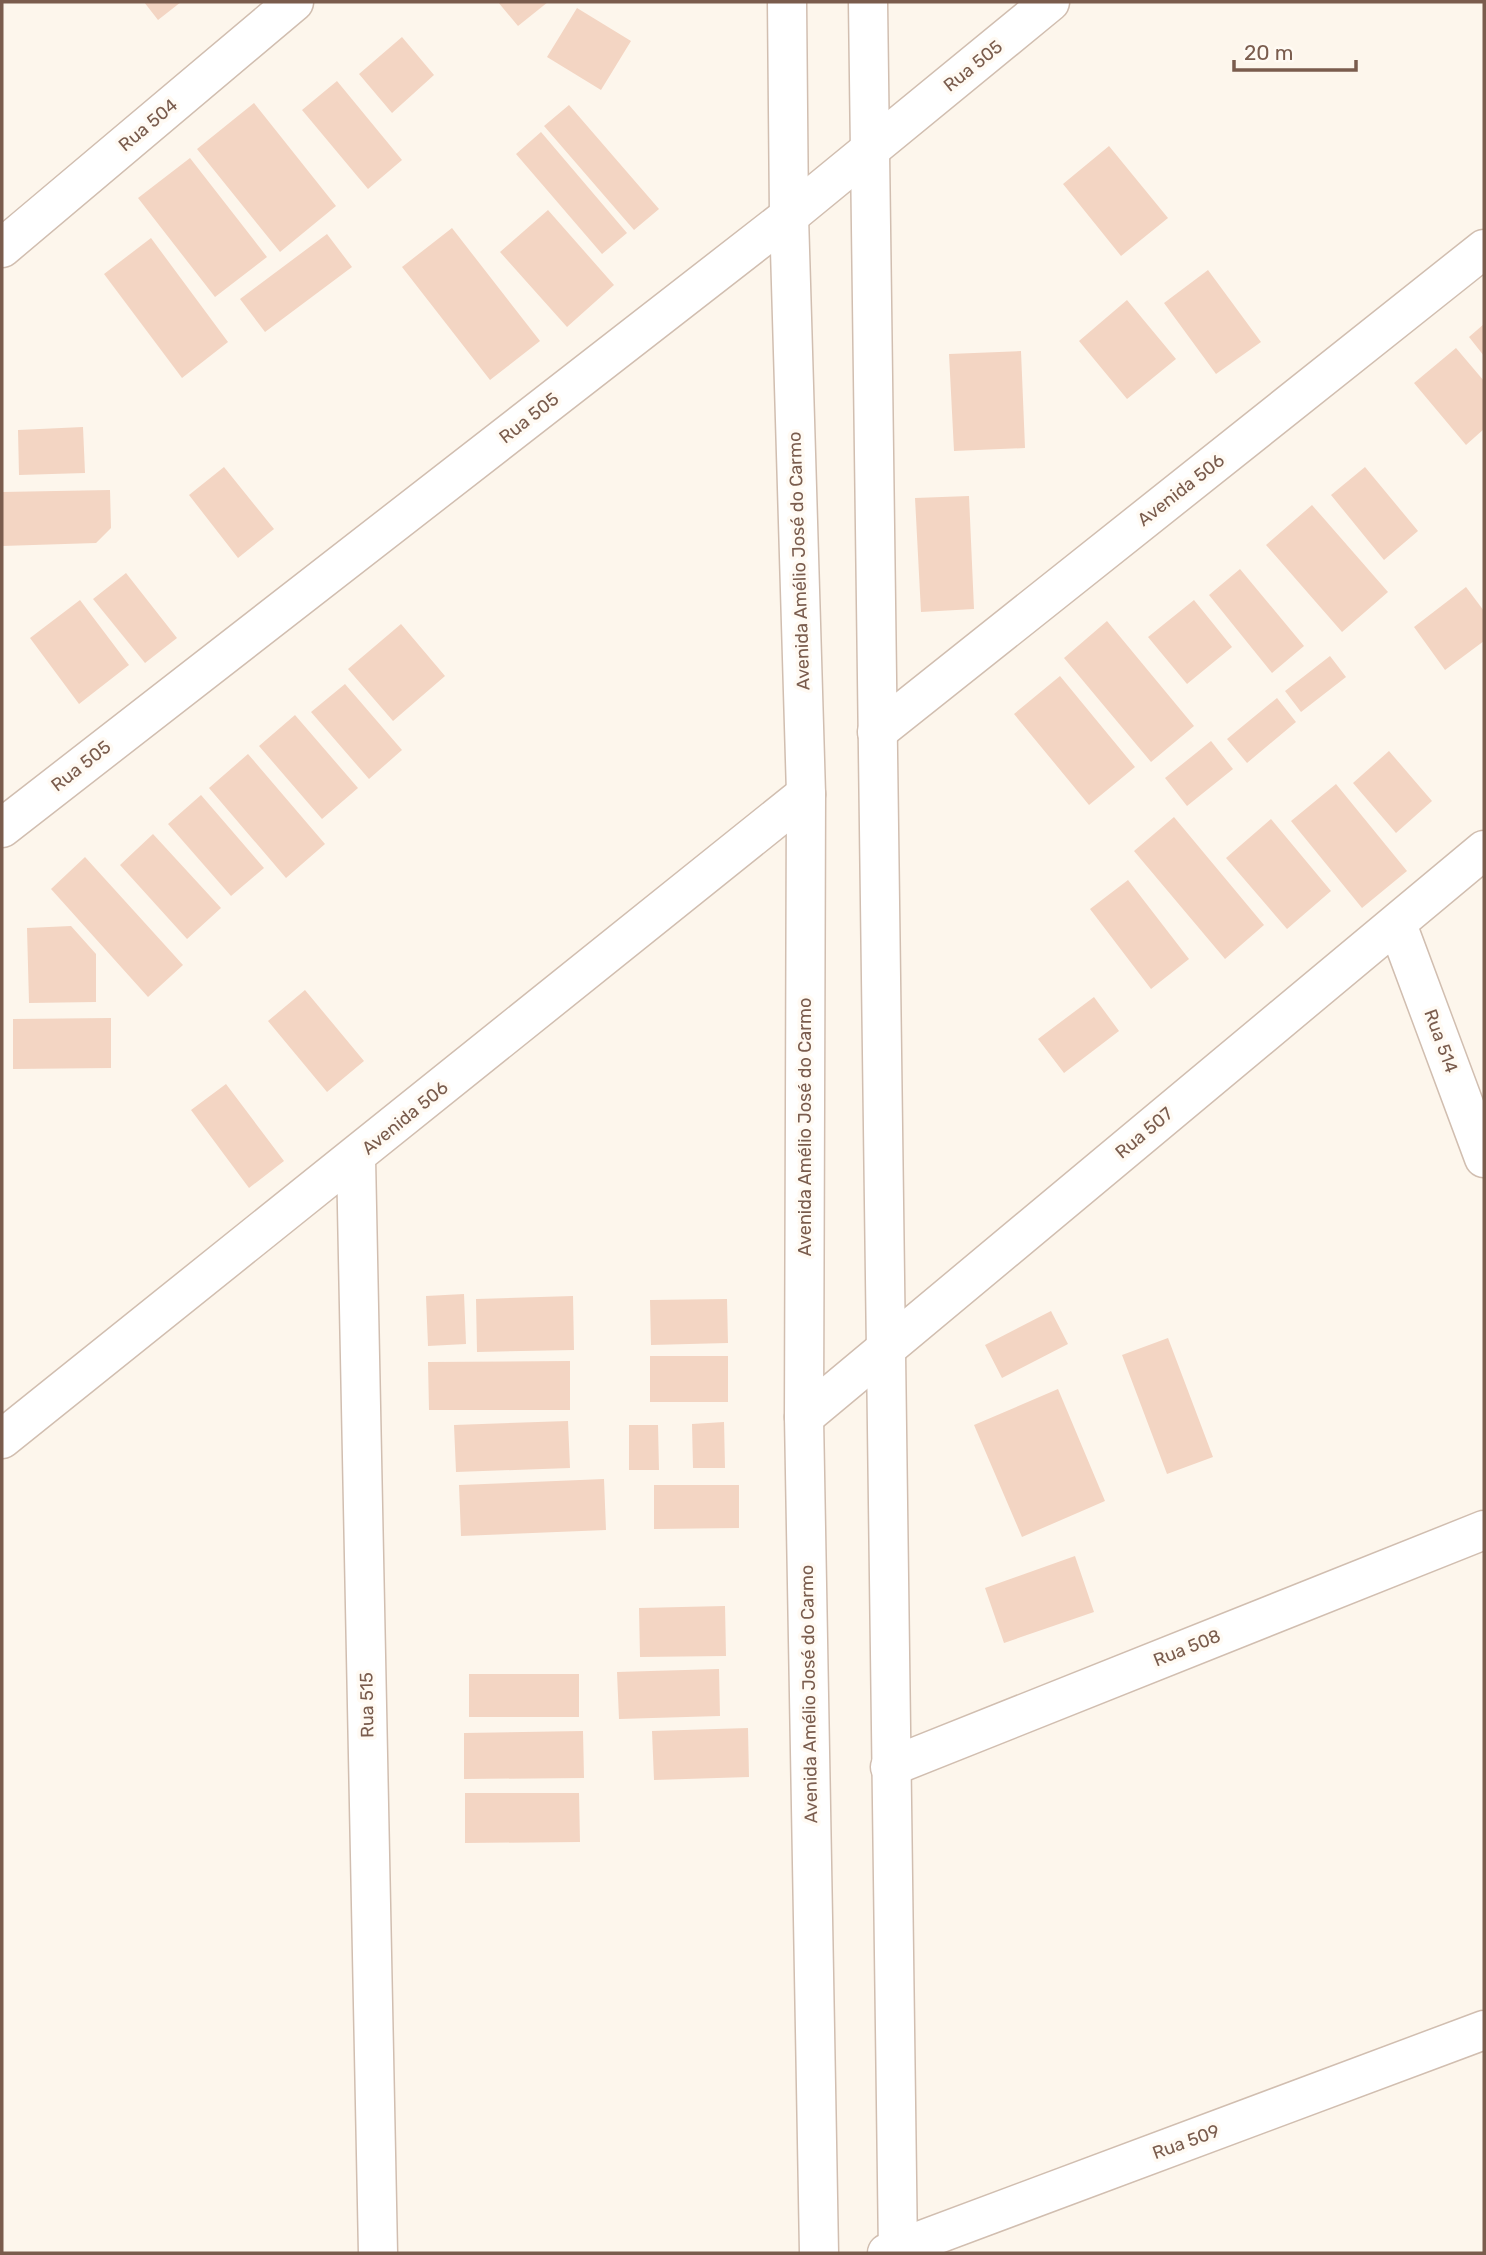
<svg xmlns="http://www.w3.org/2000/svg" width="1486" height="2255" viewBox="0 0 1486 2255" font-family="Rubik,sans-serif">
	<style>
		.building { fill: #f3d5c3 }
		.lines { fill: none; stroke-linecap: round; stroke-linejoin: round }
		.minor-casing { stroke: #d1beb0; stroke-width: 41 }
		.tertiary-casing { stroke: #d1beb0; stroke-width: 41 }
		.minor { stroke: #fff; stroke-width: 38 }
		.tertiary { stroke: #fff; stroke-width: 38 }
		.labels { text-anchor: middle; stroke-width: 7; stroke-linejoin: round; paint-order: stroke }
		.street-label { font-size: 18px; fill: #7a5c4d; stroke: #fffaf3 }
	</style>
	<rect width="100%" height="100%" fill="#fdf6ec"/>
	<path class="building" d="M144 2H181L158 20Z
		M498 2H548L518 26Z
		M577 8 631 41 601 90 547 57Z
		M402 37 434 75 392 113 359 74Z
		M337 81 402 160 368 189 302 110Z
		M254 103 336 206 280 252 197 149Z
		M569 105 659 209 634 230 544 126Z
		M541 132 627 233 602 254 516 154Z
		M1109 146 1168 218 1121 256 1063 184Z
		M190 158 267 257 215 297 138 198Z
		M548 210 614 285 567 327 500 252Z
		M452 228 540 341 490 380 402 267Z
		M327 234 352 267 265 332 240 299Z
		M151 238 228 342 182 378 104 274Z
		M1208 270 1261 342 1216 374 1164 303Z
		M1127 300 1176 359 1127 399 1079 341Z
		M1484 324V356L1469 337Z
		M1456 348 1484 381V429L1466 445 1414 383Z
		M1021 351 1025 448 954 451 949 354Z
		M83 427 85 473 19 475 18 430Z
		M224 467 274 529 238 558 189 495Z
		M1365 467 1418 531 1384 560 1331 495Z
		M110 490 111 528 96 543 2 546V492Z
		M969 496 974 609 921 612 915 498Z
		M1312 505 1388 592 1342 632 1266 545Z
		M1240 569 1304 646 1272 673 1209 595Z
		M126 573 177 638 145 663 93 599Z
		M1466 587 1484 611V641L1445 670 1414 627Z
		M80 600 129 665 79 704 30 638Z
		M1194 600 1232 647 1187 684 1148 637Z
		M1107 621 1194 726 1151 762 1064 658Z
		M401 624 445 676 393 721 348 669Z
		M1330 656 1346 677 1301 712 1285 691Z
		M1060 676 1135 767 1089 805 1014 714Z
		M345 684 402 750 369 779 311 712Z
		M1277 698 1296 722 1247 763 1227 739Z
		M295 715 358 788 322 819 259 746Z
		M1211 741 1233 769 1187 806 1165 778Z
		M1389 751 1432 801 1396 833 1353 783Z
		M248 754 325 844 286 878 209 788Z
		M1336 784 1407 871 1362 908 1291 821Z
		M201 795 264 868 231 896 168 824Z
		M1174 817 1264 925 1225 959 1134 851Z
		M1271 819 1331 891 1287 929 1226 858Z
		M153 834 221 908 187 939 120 865Z
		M85 857 183 965 148 997 51 889Z
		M1128 880 1189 959 1151 989 1090 909Z
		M71 926 96 954V1002L29 1003 27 928Z
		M305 990 364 1061 327 1092 268 1021Z
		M1094 997 1119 1031 1064 1073 1038 1039Z
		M111 1018V1068L13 1069V1019Z
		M226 1084 284 1161 249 1188 191 1110Z
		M464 1294 466 1344 428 1346 426 1296Z
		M573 1296 574 1350 477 1352 476 1299Z
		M727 1299 728 1343 651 1345 650 1300Z
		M1051 1311 1068 1344 1002 1378 985 1345Z
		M1168 1338 1213 1457 1167 1474 1122 1355Z
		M650 1356H728V1402H650Z
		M570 1361V1410H429L428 1362Z
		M1058 1389 1105 1501 1022 1537 974 1425Z
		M568 1421 570 1468 456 1472 454 1425Z
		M724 1422 725 1468H693L692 1424Z
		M629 1425H658L659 1470H629Z
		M604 1479 606 1530 461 1536 459 1485Z
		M654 1485H739V1528L654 1529Z
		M1075 1556 1094 1612 1004 1643 985 1588Z
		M725 1606 726 1656 640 1657 639 1608Z
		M719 1669 720 1716 619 1719 617 1672Z
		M469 1674H579V1717H469Z
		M748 1728 749 1777 654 1780 652 1731Z
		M583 1731 584 1778 464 1779V1733Z
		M465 1793H579L580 1842 465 1843Z"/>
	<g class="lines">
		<defs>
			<path id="minor" d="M2 248 294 2
				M877 732 1484 249
				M2 828 789 216 1050 2
				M1397 924 1484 1158
				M356 1158 378 2253
				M804 1417 1484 850
				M2 1439 806 794
				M890 1767 1484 1530
				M887 2253 1484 2030"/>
			<path id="tertiary" d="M787 2 789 216 806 794 804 1417 819 2253
				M868 2 898 2253"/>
		</defs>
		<use href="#minor" class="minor-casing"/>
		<use href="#tertiary" class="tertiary-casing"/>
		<use href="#minor" class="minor"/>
		<use href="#tertiary" class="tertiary"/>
	</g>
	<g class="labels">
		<g class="street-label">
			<text transform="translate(973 66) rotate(-39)" y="6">Rua 505</text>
			<text transform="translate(148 125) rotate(-40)" y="6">Rua 504</text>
			<text transform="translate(529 418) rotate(-38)" y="6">Rua 505</text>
			<text transform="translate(1181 490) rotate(-38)" y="6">Avenida 506</text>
			<text transform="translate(799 561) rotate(-92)" y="6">Avenida Amélio José do Carmo</text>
			<text transform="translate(81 766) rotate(-38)" y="6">Rua 505</text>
			<text transform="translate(1441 1041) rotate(70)" y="6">Rua 514</text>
			<text transform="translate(405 1118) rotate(-39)" y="6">Avenida 506</text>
			<text transform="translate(805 1127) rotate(-90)" y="6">Avenida Amélio José do Carmo</text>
			<text transform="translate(1144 1133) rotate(-40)" y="6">Rua 507</text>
			<text transform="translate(1187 1648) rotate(-22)" y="6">Rua 508</text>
			<text transform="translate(809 1694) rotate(-91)" y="6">Avenida Amélio José do Carmo</text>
			<text transform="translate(367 1705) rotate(-91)" y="6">Rua 515</text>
			<text transform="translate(1186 2142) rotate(-20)" y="6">Rua 509</text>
		</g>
	</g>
	<rect width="1486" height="2255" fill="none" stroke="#7a5c4d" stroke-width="7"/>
	<path d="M1234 60v10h122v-10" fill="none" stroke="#7a5c4d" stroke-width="3.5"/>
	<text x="1244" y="60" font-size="21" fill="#7a5c4d" stroke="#fffaf3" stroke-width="5" paint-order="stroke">20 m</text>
</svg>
